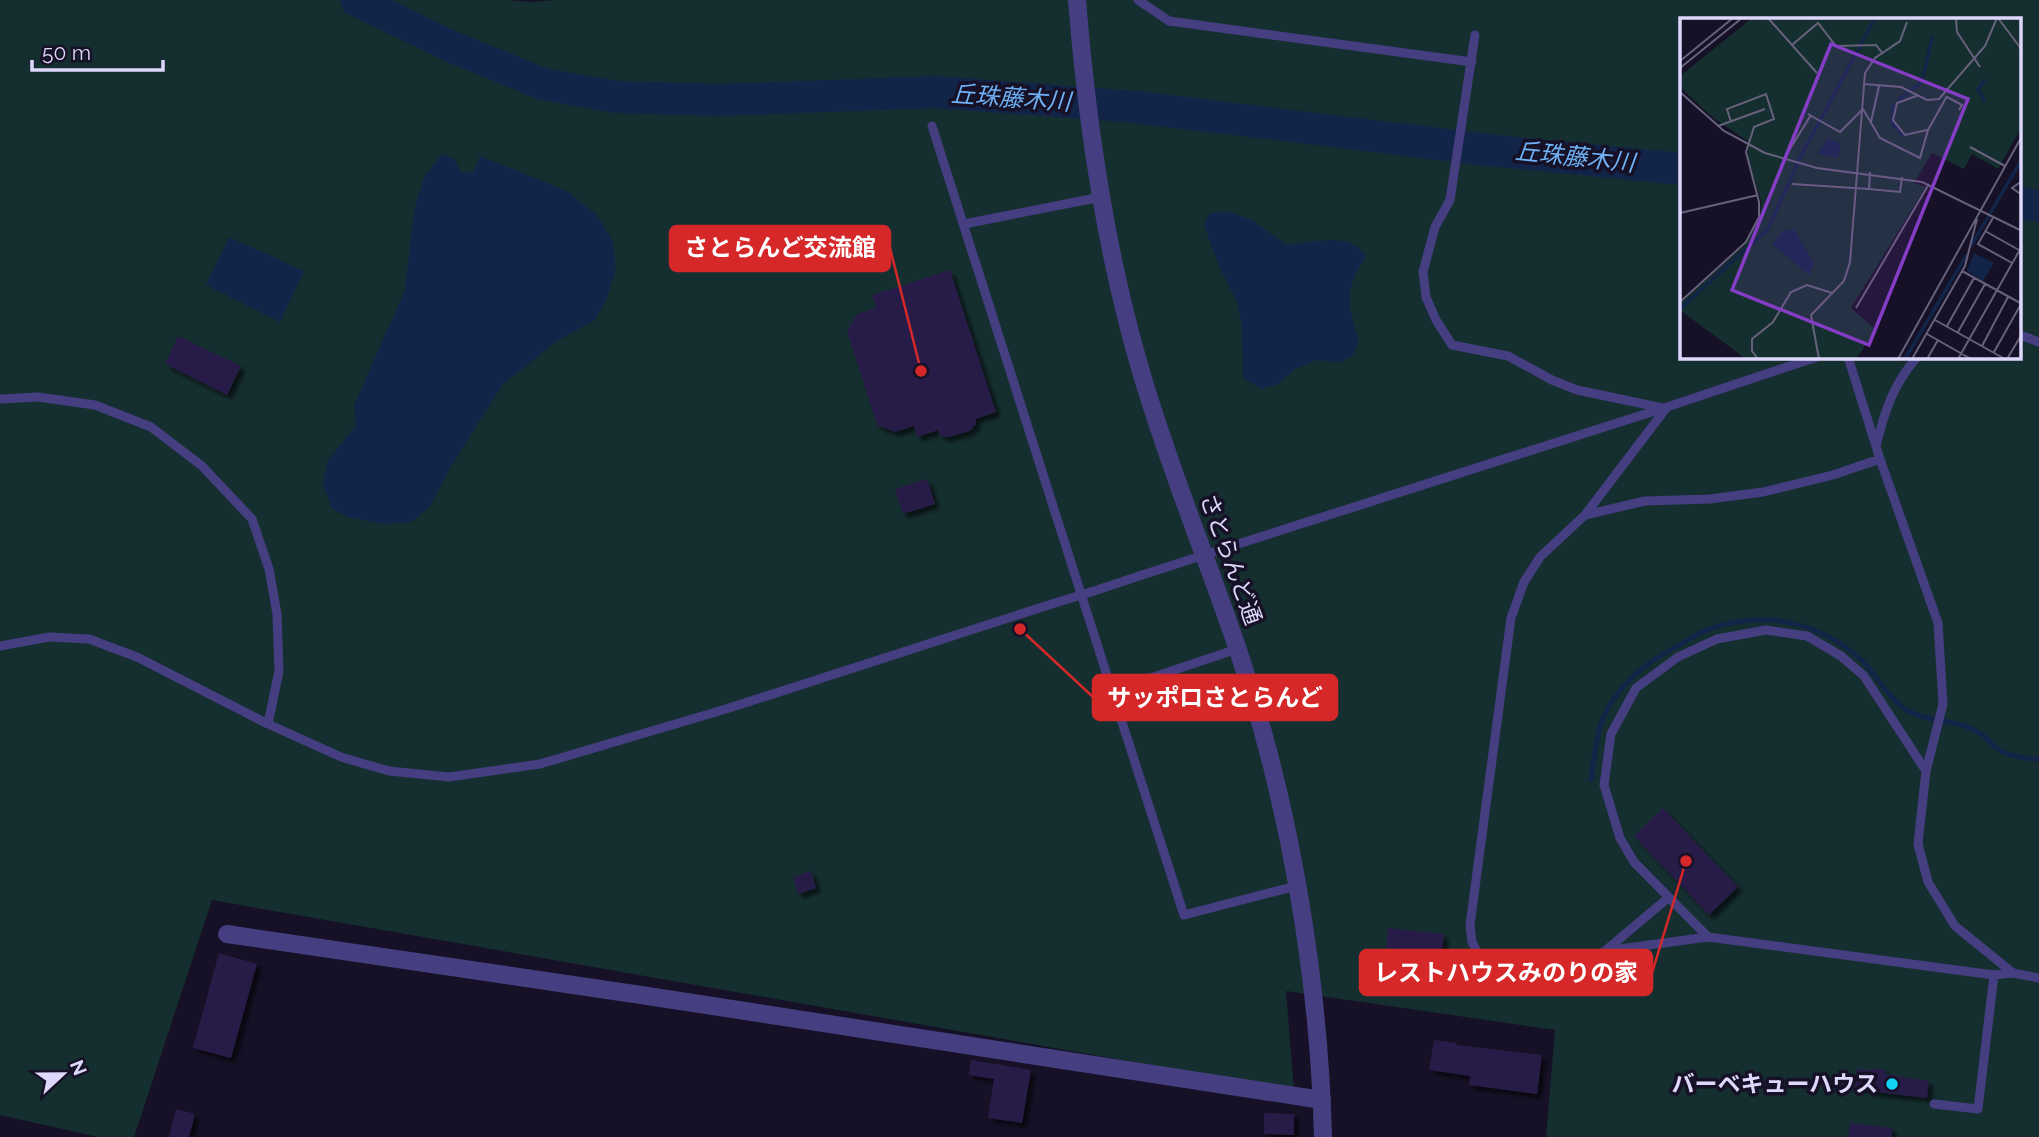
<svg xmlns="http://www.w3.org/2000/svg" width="2039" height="1137" viewBox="0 0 2039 1137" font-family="Raleway,'Noto Sans JP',sans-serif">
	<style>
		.green { fill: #152f30; fill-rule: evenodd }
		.water { fill: #122549 }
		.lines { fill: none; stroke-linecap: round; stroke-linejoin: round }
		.stream { stroke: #122549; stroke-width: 5 }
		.river { stroke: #122549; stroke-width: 32 }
		.building { fill: #281e46; filter: url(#shadow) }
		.service { stroke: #453f82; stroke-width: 9 }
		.minor { stroke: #453f82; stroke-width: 18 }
		.tertiary { stroke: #453f82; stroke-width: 18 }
		.service-bridge { stroke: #453f82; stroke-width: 9 }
		.poi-dot { fill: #12d0ef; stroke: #161126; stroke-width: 2.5 }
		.labels { text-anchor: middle; stroke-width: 7; stroke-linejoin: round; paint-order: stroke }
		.street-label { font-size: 23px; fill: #ded9fc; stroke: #161126 }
		.poi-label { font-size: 23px; font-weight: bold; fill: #ded9fc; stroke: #161126; text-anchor: end }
		.water-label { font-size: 24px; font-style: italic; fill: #6eb1f5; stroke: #161126 }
		.inset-river { fill: none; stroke: #122549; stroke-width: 3.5 }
		.inset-road { fill: none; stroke: #66617c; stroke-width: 2 }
		.view { fill: #853dc5; fill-opacity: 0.15; stroke: #853dc5; stroke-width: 3.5 }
		.inset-edge { fill: none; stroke: #ded9fc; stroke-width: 3.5 }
		.leader { fill: none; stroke: #d62828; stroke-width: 2.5 }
		.callout-dot { fill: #d62828; stroke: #161126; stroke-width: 2.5 }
		.callout { fill: #d62828; stroke: #d62828; stroke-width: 2.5 }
		.callout-label { font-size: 24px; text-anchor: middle; font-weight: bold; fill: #fff }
	</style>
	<defs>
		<filter id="shadow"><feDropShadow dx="4.5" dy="4.5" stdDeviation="2" flood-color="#0009"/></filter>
	</defs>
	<rect width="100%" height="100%" fill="#161126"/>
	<path class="green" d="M0 0H505L532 2 554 0H2039V1137H1546L1555 1030 1286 991 1294 1090 212 900 134 1137H98L0 1115ZM1682 19H2020V357H1682Z"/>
	<path class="water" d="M442 154 455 160 461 172 473 173 480 156 567 191 596 214 612 240 616 268 607 298 595 320 557 341 503 384 450 468 429 508 411 522 383 524 348 517 332 509 323 485 327 462 356 425 354 405 405 290 414 211 424 177Z
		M1228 212 1252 220 1287 245C1315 243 1348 230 1366 256 1343 291 1348 304 1359 342L1353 355 1341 362 1316 360 1295 369 1278 384 1262 389 1243 378 1242 327 1237 302 1218 264 1204 225 1210 213Z
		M229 237 304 271 280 322 206 285Z"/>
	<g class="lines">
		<path class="stream" d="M1591 780C1594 760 1596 737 1603 718 1616 687 1645 663 1674 648 1685 642 1695 635 1707 630 1760 609 1818 621 1860 659 1875 672 1887 696 1902 707 1924 723 1955 718 1978 732 1985 736 1991 744 1998 749 2007 756 2028 759 2039 759"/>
		<path class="river" d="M356 0 450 46 543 84 616 97 719 100 935 92 1135 107 1488 150 1682 169
			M2020 203 2039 206"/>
	</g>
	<path class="building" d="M950 270 996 412 975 419 976 424 970 431 948 437 940 436 938 430 917 437 914 426 895 432 877 425 847 331 857 314 876 308 872 295Z
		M178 336 241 366 227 395 165 364Z
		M927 479 935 504 903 514 895 489Z
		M1663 808 1738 887 1709 915 1634 836Z
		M811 871 816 888 798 894 793 877Z
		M1388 928 1444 934 1442 954 1386 948Z
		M219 953 257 964 231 1058 193 1048Z
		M1434 1040 1457 1043 1456 1045 1542 1055 1537 1094 1469 1085 1470 1076 1429 1070Z
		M971 1060 1031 1070 1022 1123 988 1118 994 1079 969 1075Z
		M1857 1068 1870 1071 1871 1068 1886 1070 1885 1074 1929 1081 1927 1098 1866 1091 1867 1088 1855 1087Z
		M176 1109 195 1114 189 1137H169Z
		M1264 1113 1294 1114V1135L1264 1134Z
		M1850 1123 1892 1128V1137H1848Z"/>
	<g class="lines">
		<path class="service" d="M1138 0 1169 21 1472 62
			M1475 35 1450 200 1435 227 1423 272 1426 297 1436 320 1452 345 1508 356 1552 380 1577 390 1663 408
			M932 126 1112 691 1237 649
			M964 224 1101 197
			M2020 335 2039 342
			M1848 357 1880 459 1938 623 1943 704 1926 771 1918 844 1928 882 1955 926 2013 973 2039 978
			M0 399 38 397 95 405 151 427 202 466 252 519 269 569 277 614 279 671 268 724
			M1667 407 1585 515 1540 557 1524 582 1511 618 1470 925 1472 942 1482 961 1497 976 1533 981 1581 964 1605 951 1708 937 1994 975 2013 973
			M1876 446C1885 410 1893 385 1917 357
			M1585 515 1645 501 1710 499 1763 492 1833 475 1880 459
			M1257 538 1664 408 1817 357
			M1091 592 1142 575
			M0 646 49 637 89 639 137 657 268 724 341 757 389 771 449 777 540 764 726 709 1058 602
			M1112 691 1184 915 1296 886
			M1708 937 1634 862 1620 838 1604 785 1611 734 1636 688 1678 657 1717 639 1766 630 1807 636 1841 656 1864 676 1926 771
			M1605 951 1668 898
			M1934 1104 1978 1109 1994 975"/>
		<path class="minor" d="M227 934 641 995 1322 1100"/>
		<path class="tertiary" d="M1077 0C1087 126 1106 254 1142 375 1169 467 1206 556 1237 647 1289 801 1319 975 1323 1137"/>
		<path class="service-bridge" d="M1142 575 1257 538
			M1058 602 1091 592"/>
	</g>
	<circle class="poi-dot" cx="1892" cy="1084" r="7"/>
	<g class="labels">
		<g class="street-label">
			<text transform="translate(1231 559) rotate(70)" y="8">さとらんど通</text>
		</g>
		<g class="poi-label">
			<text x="1878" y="1092">バーベキューハウス</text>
		</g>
		<g class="water-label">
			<text transform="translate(1011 98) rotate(4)" y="8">丘珠藤木川</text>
			<text transform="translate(1575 157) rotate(6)" y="8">丘珠藤木川</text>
		</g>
	</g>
	<g transform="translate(1680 18)">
		<rect width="341" height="341" fill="#161126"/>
		<path d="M72 0H341V110L318 151 292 136 284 151 252 135 234 165 246 169 171 290 196 312 176 341H66L0 292V286L65 227 80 200 81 183 68 139 69 124 32 99 0 69V58Z" fill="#152f30"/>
		<path d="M148 120 161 126 158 140 137 136ZM114 211 134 245 129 257 92 226 103 213ZM294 235 314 245 303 263 287 253Z" fill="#122549"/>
		<path class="inset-river" d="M218 82 242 64 252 19M305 83 298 72 305 61M214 86 212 105 223 118M291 228 342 141M0 291 88 211 120 140 195 0M225 341 287 236"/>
		<path class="inset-road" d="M88 0 137 55M276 0 277 14 300 49M318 0 342 32M112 27 138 5 156 28 196 27 203 36M0 43 53 0M0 50 62 0M184 66 221 69 247 82 259 81 305 28 317 0M0 74 44 113 85 135 137 150 242 164 342 213M239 77 217 85 213 102 225 117 247 112M267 79 282 87 279 92M183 91 200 120 240 140 248 112 267 78M128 96 160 114 182 92M191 104 199 68M38 108 85 91M290 129 325 148M103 142 131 97M342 163 332 170 342 177M112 166 189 171 190 154M189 171 220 174 222 159M0 195 78 177M314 198 298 226 332 245M305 213 339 232M282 253 342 286M0 284 66 224 79 199V184L66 134 74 109 94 101 86 76 47 91 51 104M176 290 249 166M255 302 325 341M267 308 294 260M278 314 305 266M247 316 291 341M302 328 328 279M314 334 341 286M78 341 72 333V321L93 304 111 274 127 267 152 275M139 341 131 297 164 263 170 244 185 55 195 40 220 23 227 4M218 341 342 118M232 341 285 248 297 201M247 341 258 322M278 341 342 228M327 341 342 316"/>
		<path class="view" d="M151 26 288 81 189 327 52 272Z"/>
		<rect width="341" height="341" class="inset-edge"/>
	</g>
	<path class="leader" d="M921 371L890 248M1020 629L1093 697M1686 861L1652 973"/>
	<g class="callout-dot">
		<circle cx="921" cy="371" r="7"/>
		<circle cx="1020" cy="629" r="7"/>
		<circle cx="1686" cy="861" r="7"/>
	</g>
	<g class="callout">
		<rect x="670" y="226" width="220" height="45" rx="7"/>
		<rect x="1093" y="675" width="244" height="45" rx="7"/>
		<rect x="1360" y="950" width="292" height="45" rx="7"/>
	</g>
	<g class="callout-label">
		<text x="780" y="256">さとらんど交流館</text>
		<text x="1215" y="706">サッポロさとらんど</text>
		<text x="1506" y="981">レストハウスみのりの家</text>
	</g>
	<g transform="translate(63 1074) rotate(68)" stroke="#161126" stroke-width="5" paint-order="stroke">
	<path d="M0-5L12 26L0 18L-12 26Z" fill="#ded9fc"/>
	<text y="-10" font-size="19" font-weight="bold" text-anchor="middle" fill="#ded9fc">N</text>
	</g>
	<path d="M32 60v10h131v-10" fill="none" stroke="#ded9fc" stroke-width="3.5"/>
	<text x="42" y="60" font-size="21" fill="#ded9fc" stroke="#161126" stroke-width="5" paint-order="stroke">50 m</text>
</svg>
